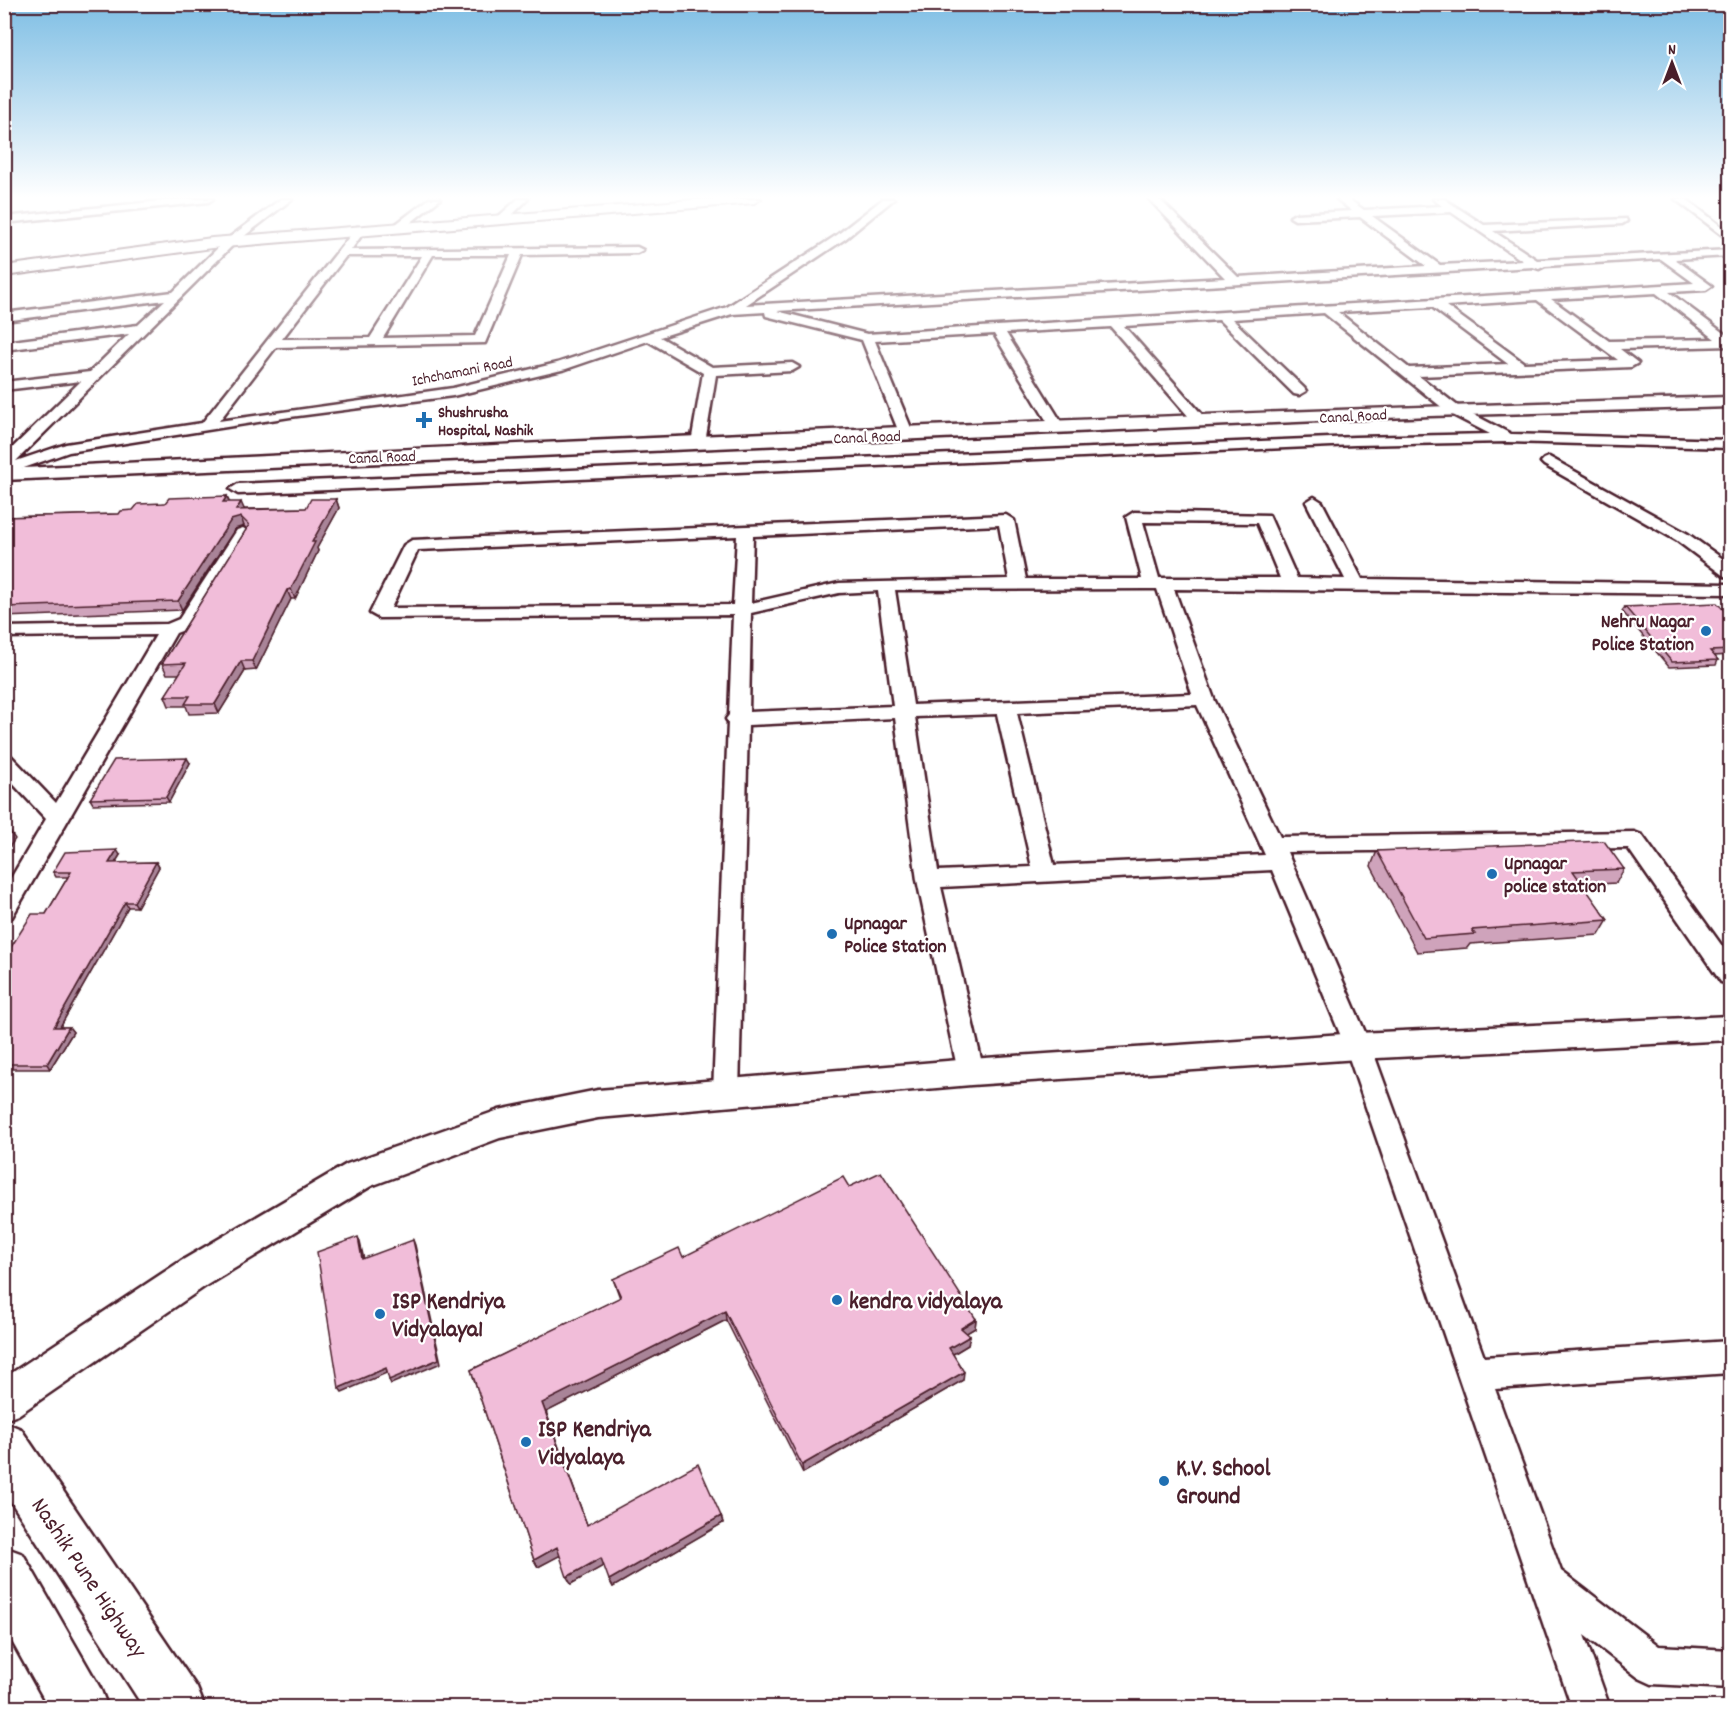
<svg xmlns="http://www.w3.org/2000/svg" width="1735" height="1712" viewBox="0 0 1735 1712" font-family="Dekko,sans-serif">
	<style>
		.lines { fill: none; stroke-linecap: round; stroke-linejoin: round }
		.minor-casing { stroke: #4a1f2b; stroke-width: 5 }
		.tertiary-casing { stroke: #4a1f2b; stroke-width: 5 }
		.secondary-casing { stroke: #4a1f2b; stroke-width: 4 }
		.trunk-casing { stroke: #4a1f2b; stroke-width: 5 }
		.minor { fill: #fff; fill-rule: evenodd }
		.tertiary { fill: #fff; fill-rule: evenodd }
		.secondary { fill: #fff; fill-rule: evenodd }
		.trunk { fill: #fff; fill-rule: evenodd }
		.wall { fill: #cfa3bb; stroke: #4a1f2b; stroke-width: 1.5 }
		.shaded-wall { fill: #a98498; stroke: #4a1f2b; stroke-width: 1.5 }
		.building { fill: #f1bdd9; stroke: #4a1f2b; stroke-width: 1.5 }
		.poi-dot { fill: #1f6fb2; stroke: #fff; stroke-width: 2 }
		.labels { text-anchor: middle; stroke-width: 4.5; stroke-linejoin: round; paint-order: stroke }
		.far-street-label { font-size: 16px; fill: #4a1f2b; stroke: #fff }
		.far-poi-label { font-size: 16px; font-weight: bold; fill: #4a1f2b; stroke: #fff; text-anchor: start }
		.poi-label { font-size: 20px; font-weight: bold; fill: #4a1f2b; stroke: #fff; text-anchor: start }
		.near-poi-label { font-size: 24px; font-weight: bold; fill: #4a1f2b; stroke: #fff; text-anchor: start }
		.near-street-label { font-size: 24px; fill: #4a1f2b; stroke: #fff }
	</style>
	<rect width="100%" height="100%" fill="#fff"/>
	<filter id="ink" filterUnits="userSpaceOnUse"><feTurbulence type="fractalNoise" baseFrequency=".0167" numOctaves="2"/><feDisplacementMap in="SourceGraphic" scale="12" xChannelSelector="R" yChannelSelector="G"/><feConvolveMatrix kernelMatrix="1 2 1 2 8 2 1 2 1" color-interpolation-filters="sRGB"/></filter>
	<g filter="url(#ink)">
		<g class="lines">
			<defs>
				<path id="minor" d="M182 199H213L208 202 4 223V217Z
					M281 199H292L234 244 16 461 66 444 202 423 357 227 366 229 351 250 637 247 643 250 637 253 522 255 485 343 276 347 219 421 453 388 557 363 727 307 837 235 883 199H894L845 239 746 305 1225 278 1149 199H1159L1238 277 1426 266 1360 217 1295 220 1290 217 1295 214 1352 211 1337 199H1348L1364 210 1442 206 1433 199H1444L1484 225 1626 219 1627 221 1622 224 1493 231 1537 260 1730 250V256L1675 259 1712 286 1706 290 1669 292 1730 338V346L1620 349 1638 363 1631 367 1419 376 1459 407 1511 434 1730 440V448L1508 442 1355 445 238 494 230 489 238 484 1355 437 1490 434 1449 413 1324 313 1232 319 1304 388 1306 391 1299 395 1294 394 1219 320 1124 326 1206 419V425H1196L1111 327 1006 333 1065 428 1058 432 1051 428 994 334 875 341 914 435 907 439 900 435 862 340 766 316 765 312 732 314 660 337 712 367 792 363 799 367 792 371 716 375 705 443 698 447 691 443 703 373 648 341 566 369 453 396 290 417 69 452 4 475V456L81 381 4 390V382L90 372 129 334 4 350V342L138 325 165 300 4 321V313L173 292 226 240ZM1451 212 1523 261 1440 265 1372 216ZM433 255H511L475 336 383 338ZM346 256H422L370 338 282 339ZM1661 259 1694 283 867 334 777 311 1533 267 1539 269 1545 266ZM1656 293 1715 339 1609 341 1551 299ZM1537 300 1618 360 1524 363 1446 306ZM1432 307 1508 364 1409 368 1338 312Z
					M429 199H440L404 228H396V224Z
					M518 199H528L507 220H499V216Z
					M1675 199H1686L1730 233V241Z
					M1549 457 1688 534 1730 564V577L1724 576 1676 540 1544 465 1541 462 1544 459Z
					M1314 497 1322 502 1362 579 1730 584V594L1174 589 1214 699 1280 837 1634 832 1642 835 1730 957V984L1721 982 1628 848 1287 852 1371 1046 1484 1357 1730 1341V1373L1495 1389 1561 1571 1659 1646 1730 1650V1688L1652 1684 1639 1678 1584 1635 1610 1708H1572L1345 1046 1272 870 941 887 984 1072 980 1080 971 1083 962 1080 958 1072 917 880 895 718 748 725 739 1093 736 1101 726 1104 716 1101 713 1093 728 722 726 719 729 715 733 615 379 618 370 613 404 545 412 540 1006 515 1014 520 1026 579H1142L1126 517 1134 512 1269 515 1297 578 1345 579 1306 502ZM1143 522 1257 523 1280 578H1159ZM999 525 1009 579 839 583 751 603 753 536ZM737 536 733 605 391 608 418 550ZM1147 589H1157L1192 694 913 705 895 590ZM878 591 893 706 749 712 751 613 839 593ZM1197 705 1265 855 1054 865 1017 713ZM997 714 1032 867 938 871 915 717Z
					M243 528 251 533 192 627 176 633 12 917 4 919V890L46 819 4 774V755L11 756 56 803 156 635 4 637V627L167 624 179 619 237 530Z"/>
				<path id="tertiary" d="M1730 397V407L1430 416 4 480V469C579 440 1155 414 1730 397Z
					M1730 1016V1040L1358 1059 971 1085 598 1118 500 1138 371 1186 207 1285 18 1415 4 1420V1378L181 1261 347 1164 499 1110 598 1090 971 1059 1358 1033Z"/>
				<path id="secondary" d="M706 199H761L754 203 212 248 4 276V266L212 238Z"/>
				<path id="trunk" d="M4 1422 21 1429 197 1688 205 1708H144L4 1491Z
					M4 1547 23 1554 100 1688 108 1708H49L4 1627Z"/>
			</defs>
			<use href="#minor" class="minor-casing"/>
			<use href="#tertiary" class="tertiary-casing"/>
			<use href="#secondary" class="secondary-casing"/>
			<use href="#trunk" class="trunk-casing"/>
			<use href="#minor" class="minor"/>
			<use href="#tertiary" class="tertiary"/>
			<use href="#secondary" class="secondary"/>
			<use href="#trunk" class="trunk"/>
		</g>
		<path class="wall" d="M227 496 229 502 244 509 306 508 336 499 339 508 317 548 318 551 295 599H291L256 670 245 671 219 713 189 714 186 706H169L165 696 180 674H167L162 664 247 529 244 526 235 529 182 610 4 617V517L119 514 165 503Z
			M1625 607 1731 617V655L1714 656 1718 660 1716 665 1669 667 1622 611Z
			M190 763 169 802 93 804 90 799Z
			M1377 851 1624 869 1616 883 1582 885 1608 920 1599 935 1470 944 1467 948 1417 952 1371 866Z
			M120 855 115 863 156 862 159 867 137 907H128L60 1027H69L73 1032 50 1069H6L4 1072V958L46 914 68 877H56L53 872Z
			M849 1187 976 1319 975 1328 966 1333 968 1345 953 1354 963 1380 803 1473 726 1320 546 1412 587 1525 721 1516 723 1523 613 1587 604 1565 571 1584 560 1555 538 1567 534 1560 471 1370 620 1298 613 1279 683 1257Z"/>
		<path class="shaded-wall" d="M227 496 230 505 223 502Z
			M336 499 339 508 317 548 318 551 295 599 291 589 312 542Z
			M241 502 245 511 241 517 244 526 235 529 182 610 178 601Z
			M287 590 291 599 256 670 252 661Z
			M241 661 245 671 219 713 215 704Z
			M187 758 190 763 169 802 166 797Z
			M7 827 15 839 4 855V831Z
			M117 850 120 855 112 868 109 863Z
			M156 862 159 867 137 907 134 902Z
			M125 902 128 907 57 1032 54 1027Z
			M69 1027 73 1032 50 1069 47 1064Z
			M358 1237 360 1242 365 1264 362 1259Z
			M413 1240 415 1245 441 1363 391 1384 389 1380Z
			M725 1311 726 1320 546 1412 590 1533 542 1403Z
			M976 1319 975 1328 960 1337 961 1328Z
			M970 1336 968 1345 948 1357 949 1348Z
			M386 1368 389 1372 342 1392 339 1388Z
			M964 1372 963 1380 803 1473 802 1465Z
			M721 1516 723 1523 613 1587 609 1580Z
			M557 1547 561 1555 538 1567 534 1560Z
			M601 1558 605 1565 571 1584 567 1577Z"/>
		<path class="building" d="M227 496 223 502H241L236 510 306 508 311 499H336L312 542H315L291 589 287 590 252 661H241L215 704H185L190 696H165L186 663 162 664 249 525 241 517 231 520 178 601 4 607V517L119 514 121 511 133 510 138 504 165 503 169 498Z
			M1717 603 1731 617V650L1710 651 1718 660 1672 662 1625 607Z
			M187 758 166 797 90 799 114 760Z
			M1604 841 1624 869 1573 871 1608 920 1472 930 1475 934 1424 938 1377 851Z
			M117 850 109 863 156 862 134 902H125L54 1027H69L47 1064H4V958L32 914H46L71 872H53L65 852Z
			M881 1172 976 1319 961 1328 970 1336 949 1348 964 1372 802 1465 725 1311 542 1403 587 1525 698 1464 721 1516 609 1580 601 1558 567 1577 557 1547 534 1560 471 1370 621 1297 613 1279 679 1248 683 1257 843 1177 849 1187Z
			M358 1237 362 1259 413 1240 439 1359 389 1380 386 1368 339 1388 317 1252Z"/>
	</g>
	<linearGradient id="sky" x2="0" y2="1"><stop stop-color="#7ebee4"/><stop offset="0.45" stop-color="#fff"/><stop offset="1" stop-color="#fff" stop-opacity="0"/></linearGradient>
	<rect width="1735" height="438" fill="url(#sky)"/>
	<g class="poi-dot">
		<path d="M421 411h6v6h6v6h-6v6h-6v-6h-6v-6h6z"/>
		<circle cx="1706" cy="631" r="6"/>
		<circle cx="1492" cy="874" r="6"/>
		<circle cx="832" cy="934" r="6"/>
		<circle cx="837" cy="1300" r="6"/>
		<circle cx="380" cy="1314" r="6"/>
		<circle cx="526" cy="1442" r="6"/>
		<circle cx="1164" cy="1481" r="6"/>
	</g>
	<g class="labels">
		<g class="far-street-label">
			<text transform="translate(462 370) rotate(-11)" y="6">Ichchamani Road</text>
			<text transform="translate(1353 415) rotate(-3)" y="6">Canal Road</text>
			<text transform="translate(867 436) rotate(-2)" y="6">Canal Road</text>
			<text transform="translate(382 456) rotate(-2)" y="6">Canal Road</text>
		</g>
		<g class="far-poi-label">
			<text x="438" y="417">Shushrusha<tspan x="438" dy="18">Hospital, Nashik</tspan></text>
		</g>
		<g class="poi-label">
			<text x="1694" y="627" text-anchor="end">Nehru Nagar<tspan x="1694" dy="23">Police Station</tspan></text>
			<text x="1504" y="869">Upnagar<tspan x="1504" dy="23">police station</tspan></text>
			<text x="844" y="929">Upnagar<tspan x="844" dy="23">Police Station</tspan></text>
		</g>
		<g class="near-poi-label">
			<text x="392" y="1308">ISP Kendriya<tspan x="392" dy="28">Vidyalaya1</tspan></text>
			<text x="849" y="1308">kendra vidyalaya</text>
			<text x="538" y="1436">ISP Kendriya<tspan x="538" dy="28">Vidyalaya</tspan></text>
			<text x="1176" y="1475">K.V. School<tspan x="1176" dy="28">Ground</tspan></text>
		</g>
		<g class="near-street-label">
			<text transform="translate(90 1577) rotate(56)" y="8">Nashik Pune Highway</text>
		</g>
	</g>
	<rect width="1735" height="1712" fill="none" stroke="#fff" stroke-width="24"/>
	<rect x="12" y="12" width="1711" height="1688" fill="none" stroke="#4a1f2b" stroke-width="2" filter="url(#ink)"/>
	<g transform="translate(1672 63)" stroke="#ffffff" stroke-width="4.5" paint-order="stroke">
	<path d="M0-4.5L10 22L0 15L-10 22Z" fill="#4a1f2b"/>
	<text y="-9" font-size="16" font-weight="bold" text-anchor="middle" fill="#4a1f2b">N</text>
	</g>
</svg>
